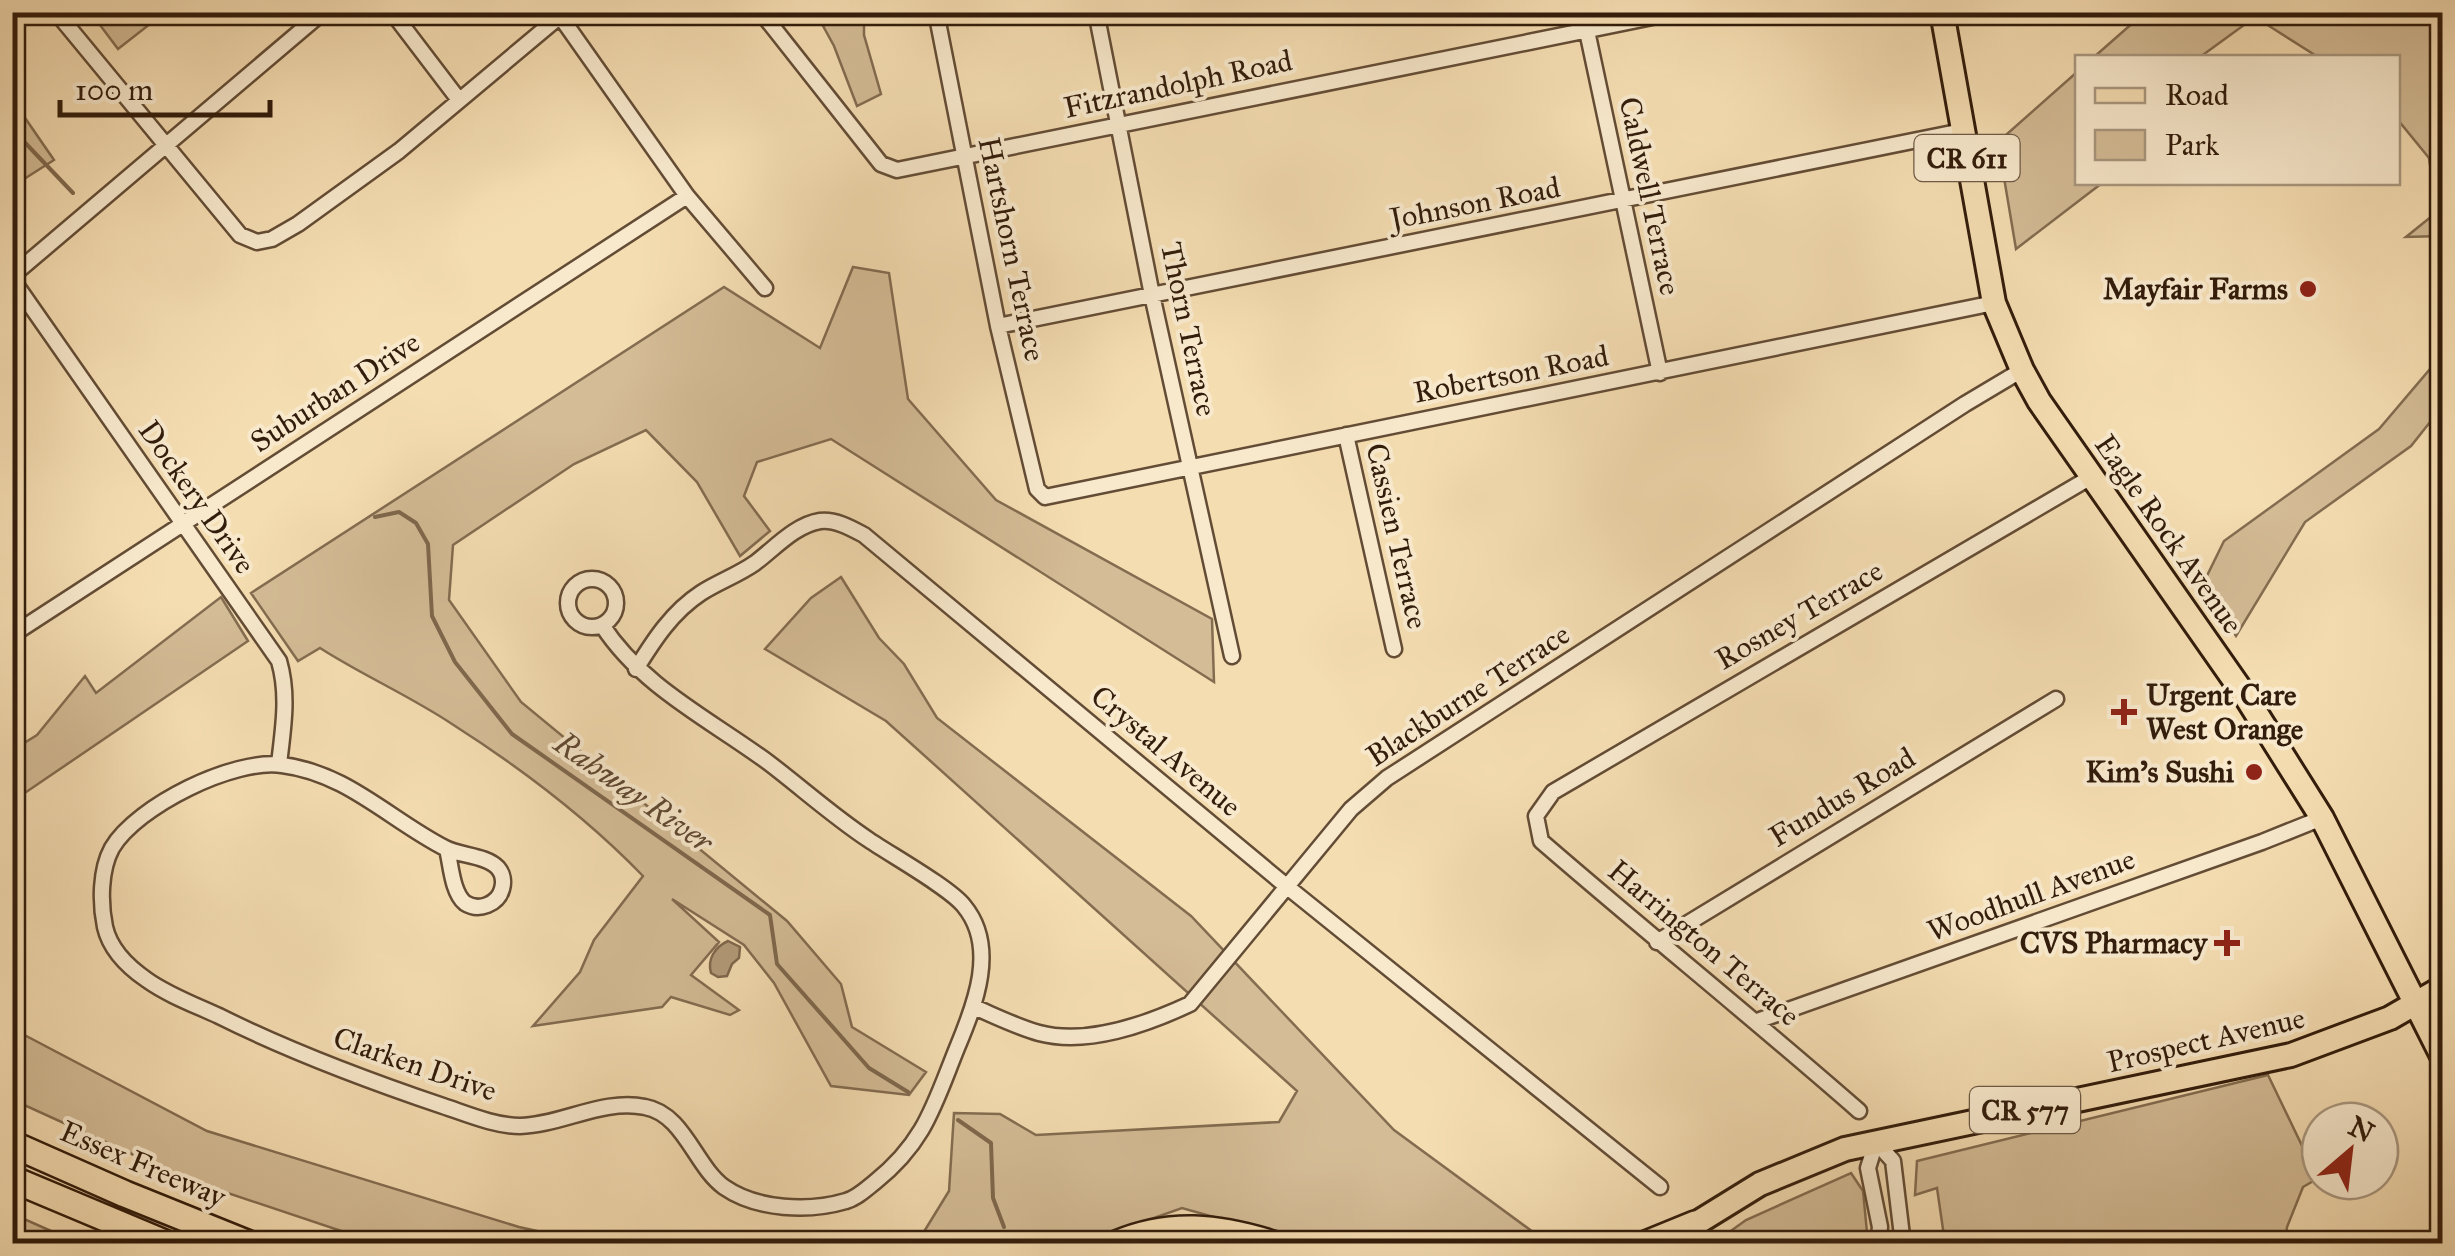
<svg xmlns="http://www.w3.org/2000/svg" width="2455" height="1256" viewBox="0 0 2455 1256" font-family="'IM FELL Great Primer',serif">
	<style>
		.green { fill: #d4bc96; stroke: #836c50; stroke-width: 2.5 }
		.water { fill: #b39b79; stroke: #7f684d; stroke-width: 2.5 }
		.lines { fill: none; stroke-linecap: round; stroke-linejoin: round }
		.stream { stroke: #7f684d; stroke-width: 4 }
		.minor-casing { stroke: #634c35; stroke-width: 19 }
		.primary-casing { stroke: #321c0b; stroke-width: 28 }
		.motorway-casing { stroke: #321c0b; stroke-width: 30 }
		.minor { stroke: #f8e9cd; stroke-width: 14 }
		.primary { stroke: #f5ddb2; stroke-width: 22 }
		.motorway { stroke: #f5ddb2; stroke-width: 25 }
		.poi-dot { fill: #8f2418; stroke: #f8e9cd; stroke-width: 4 }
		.labels { text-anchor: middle; stroke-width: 8; stroke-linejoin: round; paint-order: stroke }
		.shield { fill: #f8e9cd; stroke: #6d5a45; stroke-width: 2.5 }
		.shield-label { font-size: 28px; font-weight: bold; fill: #321c0b }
		.street-label { font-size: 30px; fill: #321c0b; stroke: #f8e9cd }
		.poi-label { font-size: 30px; font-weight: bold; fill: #321c0b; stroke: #f8e9cd; text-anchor: end }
		.water-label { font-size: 32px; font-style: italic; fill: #5f4832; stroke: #f8e9cd }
	</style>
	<rect width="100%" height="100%" fill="#f5ddb2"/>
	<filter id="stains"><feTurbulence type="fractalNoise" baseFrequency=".002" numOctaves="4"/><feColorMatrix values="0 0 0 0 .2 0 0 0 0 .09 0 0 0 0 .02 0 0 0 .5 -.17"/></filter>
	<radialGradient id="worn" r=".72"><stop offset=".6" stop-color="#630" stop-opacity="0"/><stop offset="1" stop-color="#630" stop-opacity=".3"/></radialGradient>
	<path class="green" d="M91 13H164L118 49Z
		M816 13H864V35L881 94 857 106 834 46Z
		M2144 13H2442V239V236L2406 237 2437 212 2429 158 2398 120V58L2318 57 2255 17 2200 57H2094Z
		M2077 72 2078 182 2102 183 2016 249 1998 142Z
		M12 99 54 160 13 186H12Z
		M853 267 889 273 908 399 996 500 1212 619 1214 682 831 439 757 462 744 496 770 531 740 556 697 482 646 430 574 464 453 545 449 600 521 702 787 921 841 984 852 1027 926 1072 909 1095 831 1086 774 983 744 945 672 899 719 942 691 975 739 1010 730 1015 671 997 662 1007 533 1026 580 972 594 940 643 876C586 817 521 768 452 724 410 696 362 675 320 648L298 661 251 593 724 287 820 348Z
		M2442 355V407L2411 446 2305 522 2236 636 2202 586 2224 541 2379 429Z
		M841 577 879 638 904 664 937 718 1191 916 1394 1130 1548 1243H1306L1182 1208 1083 1243H917L949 1191 954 1113 1000 1114 1036 1135 1279 1122 1297 1091 886 721 765 649 811 598Z
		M221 597 248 641 13 801V750L37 735 85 676 96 693Z
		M13 1029 207 1131 519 1227 591 1243H377L189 1180 13 1100Z
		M2268 1075 2306 1154 2320 1147V1177L2303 1187 2287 1227 2285 1243H1945L1937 1188 1915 1195 1917 1161Z
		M1851 1173 1863 1191 1868 1243H1714L1746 1220Z
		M12 1214H13L78 1243H13Z"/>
	<path class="water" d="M728 941 740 947 739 958 732 964 727 976 718 977 711 973C707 959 715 947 728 941Z"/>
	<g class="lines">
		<path class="stream" d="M12 129 73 193
			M375 517 399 512 416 523 428 544 432 616 455 662 512 734 770 915 777 964 869 1068 908 1092
			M958 1120 991 1143 993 1198 1004 1227"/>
		<defs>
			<path id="minor" d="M56 12 240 235 257 242 272 239 298 224 399 151 565 12
				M392 12 459 100
				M761 12 881 164 897 170 1677 12
				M936 12 998 326 1037 489 1045 497 1994 303
				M1096 12 1152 295 1232 656
				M560 16 687 196 765 288
				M1587 31 1660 373
				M12 276 323 12
				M12 279 279 661C289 695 283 729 279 764
				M998 326 1962 131
				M1346 435 1394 649
				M568 603a24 24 0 1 1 48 0a24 24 0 1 1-48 0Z
				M12 635 687 196
				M636 669C654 640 672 612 701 593 718 582 738 575 755 563 775 548 795 525 820 521 835 519 851 528 864 535L1285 885 1660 1187
				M447 849C451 865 452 892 465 903 479 912 498 904 502 889 504 882 503 874 498 868 486 855 460 856 445 848 390 820 347 773 282 765 234 758 137 806 112 848 100 870 100 903 105 927 110 949 128 967 147 980 168 995 195 1005 219 1016 291 1052 366 1080 443 1106 467 1114 495 1126 520 1126 561 1125 604 1098 645 1107 684 1114 695 1166 724 1187 757 1210 809 1212 846 1201 857 1198 866 1189 875 1182 925 1142 934 1105 957 1048 975 1005 998 947 964 906 950 888 891 855 869 840 834 817 803 789 769 763 711 720 642 687 602 625
				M1657 942 2056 699
				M974 1007C995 1016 1017 1027 1039 1033 1088 1046 1147 1024 1190 1004L1351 809 1387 778 1965 404 2022 370
				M1757 1021 2262 842 2322 818
				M1859 1111C1754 1019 1646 932 1541 841L1536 816 1553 792 2091 477
				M1876 1142 1893 1161 1903 1244
				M1876 1142 1868 1168 1880 1227 1878 1244"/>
			<path id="primary" d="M1942 12 1994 303 2022 370 2039 401 2246 697 2322 818 2442 1056
				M1679 1234 1760 1184 1845 1149 2291 1055 2390 1018 2442 988"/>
			<path id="motorway" d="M12 1144 125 1194 249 1244
				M12 1179 167 1244
				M1116 1244C1170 1221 1219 1227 1273 1244
				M1646 1244 1695 1224"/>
		</defs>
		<use href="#minor" class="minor-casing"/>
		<use href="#primary" class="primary-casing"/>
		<use href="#motorway" class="motorway-casing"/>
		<use href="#minor" class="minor"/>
		<use href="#primary" class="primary"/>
		<use href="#motorway" class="motorway"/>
	</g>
	<g class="poi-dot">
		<circle cx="2308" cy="289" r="10"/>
		<path d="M2119 697h10v10h10v10h-10v10h-10v-10h-10v-10h10z"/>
		<circle cx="2254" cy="772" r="10"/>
		<path d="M2222 928h10v10h10v10h-10v10h-10v-10h-10v-10h10z"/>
	</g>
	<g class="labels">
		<g class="shield">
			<rect x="1914.5" y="135" width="105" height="46" rx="8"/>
			<rect x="1970" y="1087" width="110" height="46" rx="8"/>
		</g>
		<g class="shield-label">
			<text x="1967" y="168">CR 611</text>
			<text x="2025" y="1120">CR 577</text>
		</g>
		<g class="street-label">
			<text transform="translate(1178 84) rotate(-12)" y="10">Fitzrandolph Road</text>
			<text transform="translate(1650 196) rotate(78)" y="10">Caldwell Terrace</text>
			<text transform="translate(1475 203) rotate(-11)" y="10">Johnson Road</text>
			<text transform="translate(1012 249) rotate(78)" y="10">Hartshorn Terrace</text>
			<text transform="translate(1189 329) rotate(78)" y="10">Thorn Terrace</text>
			<text transform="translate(1511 374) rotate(-11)" y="10">Robertson Road</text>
			<text transform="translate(335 392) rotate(-33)" y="10">Suburban Drive</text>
			<text transform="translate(197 497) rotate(55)" y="10">Dockery Drive</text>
			<text transform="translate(2169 534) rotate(55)" y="10">Eagle Rock Avenue</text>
			<text transform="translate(1397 536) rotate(77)" y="10">Cassien Terrace</text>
			<text transform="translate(1799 615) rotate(-30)" y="10">Rosney Terrace</text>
			<text transform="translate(1468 695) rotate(-33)" y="10">Blackburne Terrace</text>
			<text transform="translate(1166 751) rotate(40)" y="10">Crystal Avenue</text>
			<text transform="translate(1842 797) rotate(-31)" y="10">Fundus Road</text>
			<text transform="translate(2031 895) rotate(-20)" y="10">Woodhull Avenue</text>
			<text transform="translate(1704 943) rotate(40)" y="10">Harrington Terrace</text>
			<text transform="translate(2206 1040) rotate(-13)" y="10">Prospect Avenue</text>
			<text transform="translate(415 1064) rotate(19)" y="10">Clarken Drive</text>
			<text transform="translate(143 1164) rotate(23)" y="10">Essex Freeway</text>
		</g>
		<g class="poi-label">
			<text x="2288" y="299">Mayfair Farms</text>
			<text x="2146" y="705" text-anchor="start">Urgent Care<tspan x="2146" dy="34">West Orange</tspan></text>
			<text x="2234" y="782">Kim's Sushi</text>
			<text x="2207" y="953">CVS Pharmacy</text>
		</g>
		<g class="water-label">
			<text transform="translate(634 792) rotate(35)" y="11">Rahway River</text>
		</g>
	</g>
	<rect width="2455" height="1256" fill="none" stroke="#f5ddb2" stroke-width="50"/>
	<rect x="15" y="15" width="2425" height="1226" fill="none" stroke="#321c0b" stroke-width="5"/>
	<rect x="25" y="25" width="2405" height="1206" fill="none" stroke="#321c0b" stroke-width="2.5"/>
	<rect x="2075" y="55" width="325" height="130" fill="#f8e9cd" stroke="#a9977f" stroke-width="2.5"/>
	<rect x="2095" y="88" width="50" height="15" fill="#f5ddb2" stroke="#a9977f" stroke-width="2.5"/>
	<text x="2165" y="105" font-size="30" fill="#321c0b">Road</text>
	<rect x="2095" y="130" width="50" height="30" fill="#d4bc96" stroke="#a9977f" stroke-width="2.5"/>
	<text x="2165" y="155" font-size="30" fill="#321c0b">Park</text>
	<g transform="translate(2350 1151) rotate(28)"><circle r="48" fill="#f8e9cd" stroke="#a9977f" stroke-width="2.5"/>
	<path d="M0-8L18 38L0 25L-18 38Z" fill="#8f2418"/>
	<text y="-15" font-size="28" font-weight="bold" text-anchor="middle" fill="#321c0b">N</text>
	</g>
	<path d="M60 100v15h210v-15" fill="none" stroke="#321c0b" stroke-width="5"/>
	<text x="75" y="100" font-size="30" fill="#321c0b" stroke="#f8e9cd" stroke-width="8" paint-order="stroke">100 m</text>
	<rect width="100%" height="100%" filter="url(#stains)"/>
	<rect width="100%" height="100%" fill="url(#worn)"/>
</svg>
